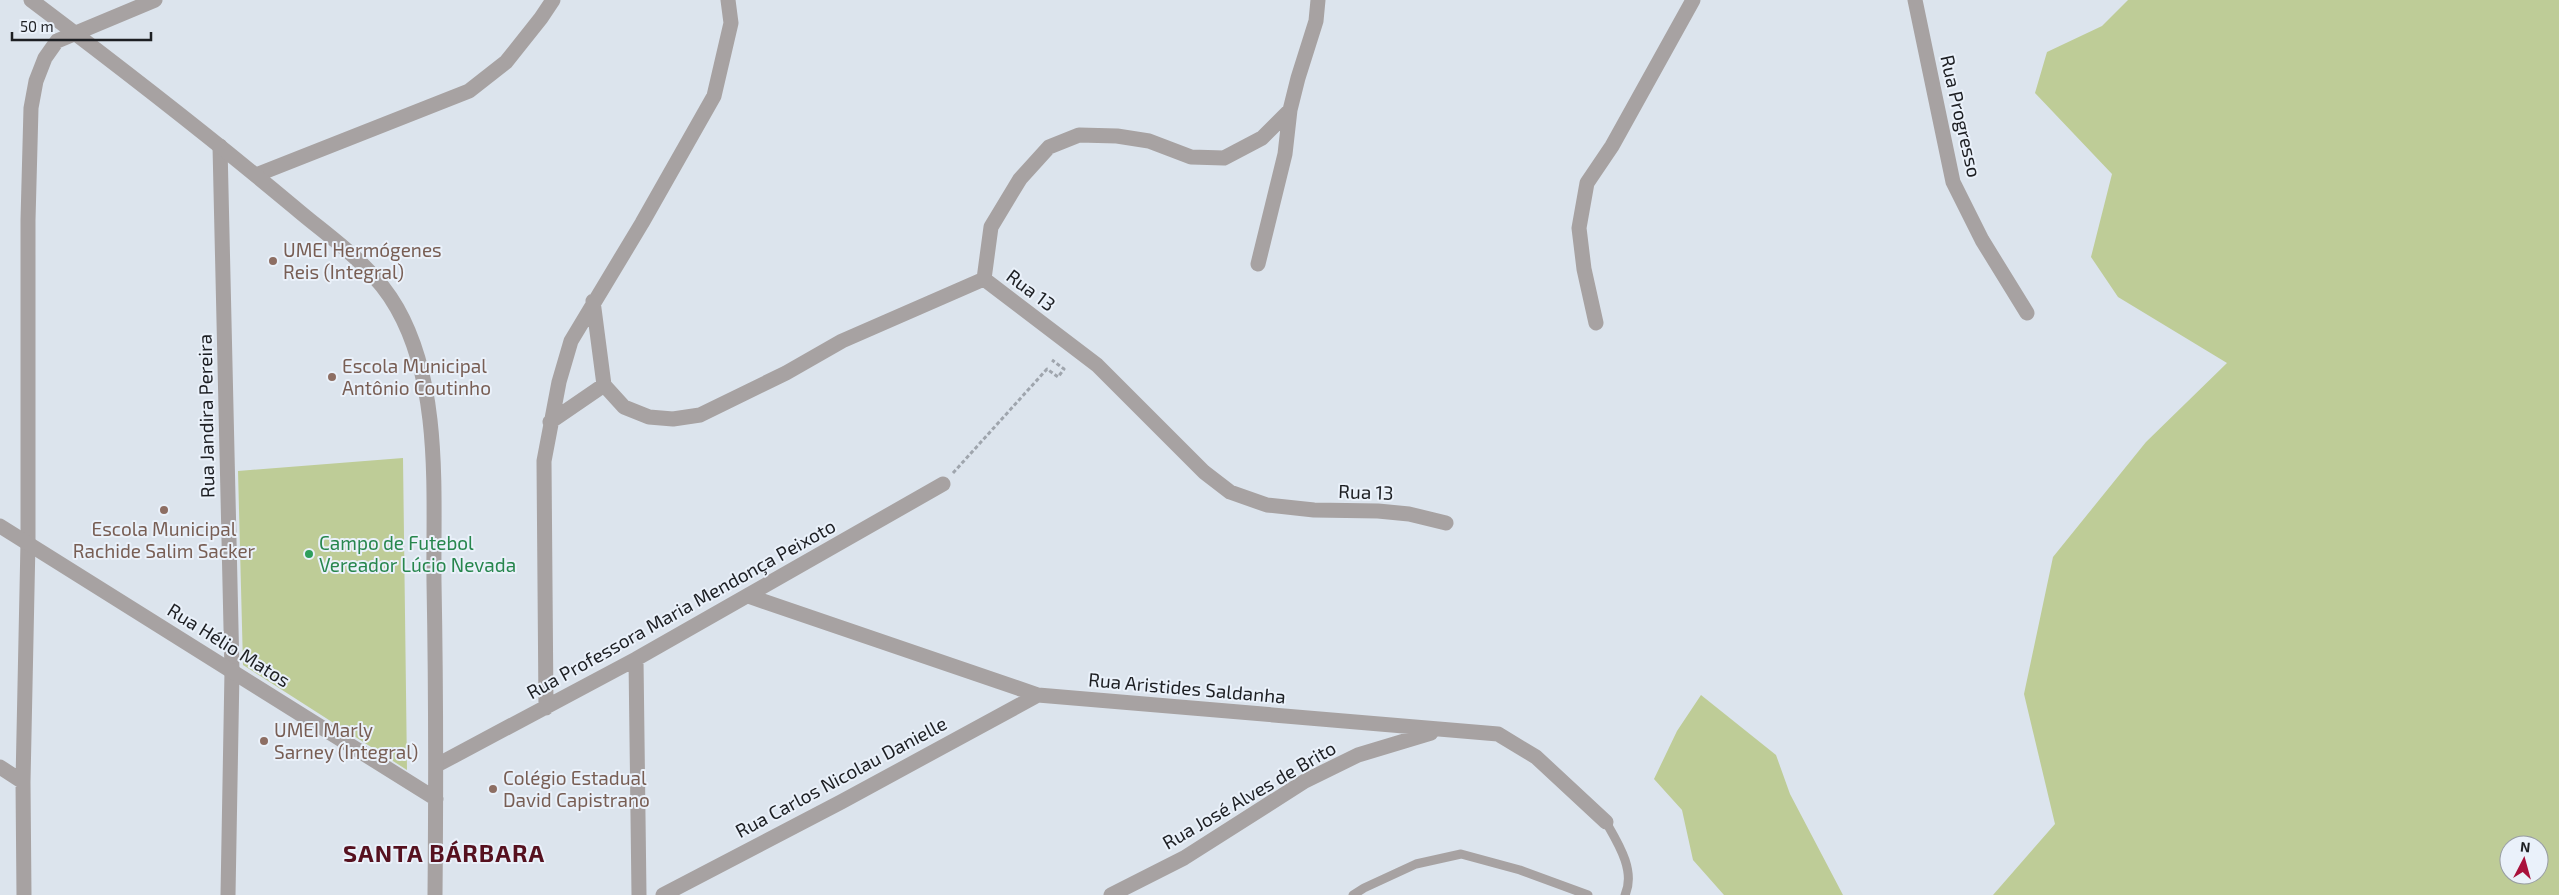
<svg xmlns="http://www.w3.org/2000/svg" width="2559" height="895" viewBox="0 0 2559 895" font-family="'Exo 2',sans-serif">
	<style>
		.green { fill: #becc97; fill-rule: evenodd }
		.lines { fill: none; stroke-linecap: round; stroke-linejoin: round }
		.path { stroke: #9fa5ad; stroke-width: 3; stroke-dasharray: 4 2.5; stroke-linecap: butt }
		.service { stroke: #a7a2a2; stroke-width: 9 }
		.minor { stroke: #a7a2a2; stroke-width: 15 }
		.tertiary { stroke: #a7a2a2; stroke-width: 15 }
		.education-dot { fill: #8d6e63; stroke: #eaf1fa; stroke-width: 2 }
		.leisure-dot { fill: #2e9e5b; stroke: #eaf1fa; stroke-width: 2 }
		.labels { text-anchor: middle; stroke-width: 4; stroke-linejoin: round; paint-order: stroke }
		.street-label { font-size: 19px; fill: #1d1f23; stroke: #eaf1fa }
		.education-label { font-size: 19px; fill: #785e54; stroke: #eaf1fa; text-anchor: start }
		.leisure-label { font-size: 19px; fill: #27864d; stroke: #eaf1fa; text-anchor: start }
		.district-label { font-size: 24px; font-weight: bold; letter-spacing: 1px; fill: #56111f; stroke: #eaf1fa }
	</style>
	<rect width="100%" height="100%" fill="#dce4ed"/>
	<path class="green" d="M2128 0H2559V895H1993L2055 824 2024 694 2053 557 2146 442 2227 363 2118 297 2091 257 2112 174 2035 93 2047 52 2102 26ZM2509 845H2539V875H2509Z
		M403 458 407 770 243 665 238 471Z
		M1701 695 1776 755 1790 794 1843 895H1724L1693 860 1682 810 1654 779 1677 731Z"/>
	<g class="lines">
		<path class="path" d="M953 473 1047 369 1058 377 1064 369 1052 360"/>
		<path class="service" d="M1606 822C1618 843 1636 871 1625 895
			M1353 895 1364 888 1416 864 1461 854 1520 870 1588 895"/>
		<path class="minor" d="M1915 0 1953 182 1982 240 2027 313
			M220 146 232 671 228 895
			M256 175 469 91 506 62 541 18 553 0
			M1258 264 1285 154 1290 110
			M984 279 1097 365 1204 472 1230 492 1267 505 1314 510 1378 511 1409 514 1446 523
			M984 279 991 227 1020 179 1049 147 1079 135 1117 136 1149 141 1191 157 1224 158 1262 138 1290 110 1298 78 1316 21 1318 0
			M593 301 604 385
			M1596 323 1584 269 1579 228 1587 183 1612 146 1693 0
			M550 422 604 385 624 407 649 417 673 419 700 415 786 373 842 341 984 279
			M748 596 1038 695 1498 734 1536 757 1606 822
			M636 659 639 895
			M546 708 544 461 559 382 571 341 642 223 714 96 731 23 728 0
			M437 765 636 659 943 484
			M0 767 23 782
			M24 895 23 782 28 542V220L31 108 36 81 45 58 57 41 155 0
			M663 895 841 802 1038 695
			M1111 895 1184 858 1305 781 1358 755 1431 733"/>
		<path class="tertiary" d="M31 0C120 67 208 135 294 207 330 238 373 265 397 308 442 387 433 494 434 582 436 687 436 791 435 895
			M0 526 436 799"/>
	</g>
	<g class="education-dot">
		<circle cx="273" cy="261" r="5"/>
		<circle cx="332" cy="377" r="5"/>
		<circle cx="164" cy="510" r="5"/>
		<circle cx="264" cy="741" r="5"/>
		<circle cx="493" cy="789" r="5"/>
	</g>
	<circle class="leisure-dot" cx="309" cy="554" r="5"/>
	<g class="labels">
		<g class="street-label">
			<text transform="translate(1961 116) rotate(77)" y="7">Rua Progresso</text>
			<text transform="translate(1031 290) rotate(37)" y="7">Rua 13</text>
			<text transform="translate(206 416) rotate(-91)" y="7">Rua Jandira Pereira</text>
			<text transform="translate(1366 492) rotate(2)" y="7">Rua 13</text>
			<text transform="translate(681 609) rotate(-29)" y="7">Rua Professora Maria Mendonça Peixoto</text>
			<text transform="translate(229 645) rotate(32)" y="7">Rua Hélio Matos</text>
			<text transform="translate(1187 688) rotate(5)" y="7">Rua Aristides Saldanha</text>
			<text transform="translate(841 777) rotate(-28)" y="7">Rua Carlos Nicolau Danielle</text>
			<text transform="translate(1249 795) rotate(-30)" y="7">Rua José Alves de Brito</text>
		</g>
		<g class="education-label">
			<text x="283" y="257">UMEI Hermógenes<tspan x="283" dy="22">Reis (Integral)</tspan></text>
			<text x="342" y="373">Escola Municipal<tspan x="342" dy="22">Antônio Coutinho</tspan></text>
			<text x="164" y="536" text-anchor="middle">Escola Municipal<tspan x="164" dy="22">Rachide Salim Sacker</tspan></text>
			<text x="274" y="737">UMEI Marly<tspan x="274" dy="22">Sarney (Integral)</tspan></text>
			<text x="503" y="785">Colégio Estadual<tspan x="503" dy="22">David Capistrano</tspan></text>
		</g>
		<g class="leisure-label">
			<text x="319" y="550">Campo de Futebol<tspan x="319" dy="22">Vereador Lúcio Nevada</tspan></text>
		</g>
		<g class="district-label">
			<text x="444" y="862">SANTA BÁRBARA</text>
		</g>
	</g>
	<g transform="translate(2524 860) rotate(6)"><circle r="24" fill="#eaf1fa" stroke="#989da4"/>
	<path d="M0-4L9 19L0 12L-9 19Z" fill="#a9113b"/>
	<text y="-8" font-size="14" font-weight="bold" text-anchor="middle" fill="#1d1f23">N</text>
	</g>
	<path d="M12 32v8h139v-8" fill="none" stroke="#1d1f23" stroke-width="2.5"/>
	<text x="20" y="32" font-size="15" fill="#1d1f23" stroke="#eaf1fa" stroke-width="4" paint-order="stroke">50 m</text>
</svg>
